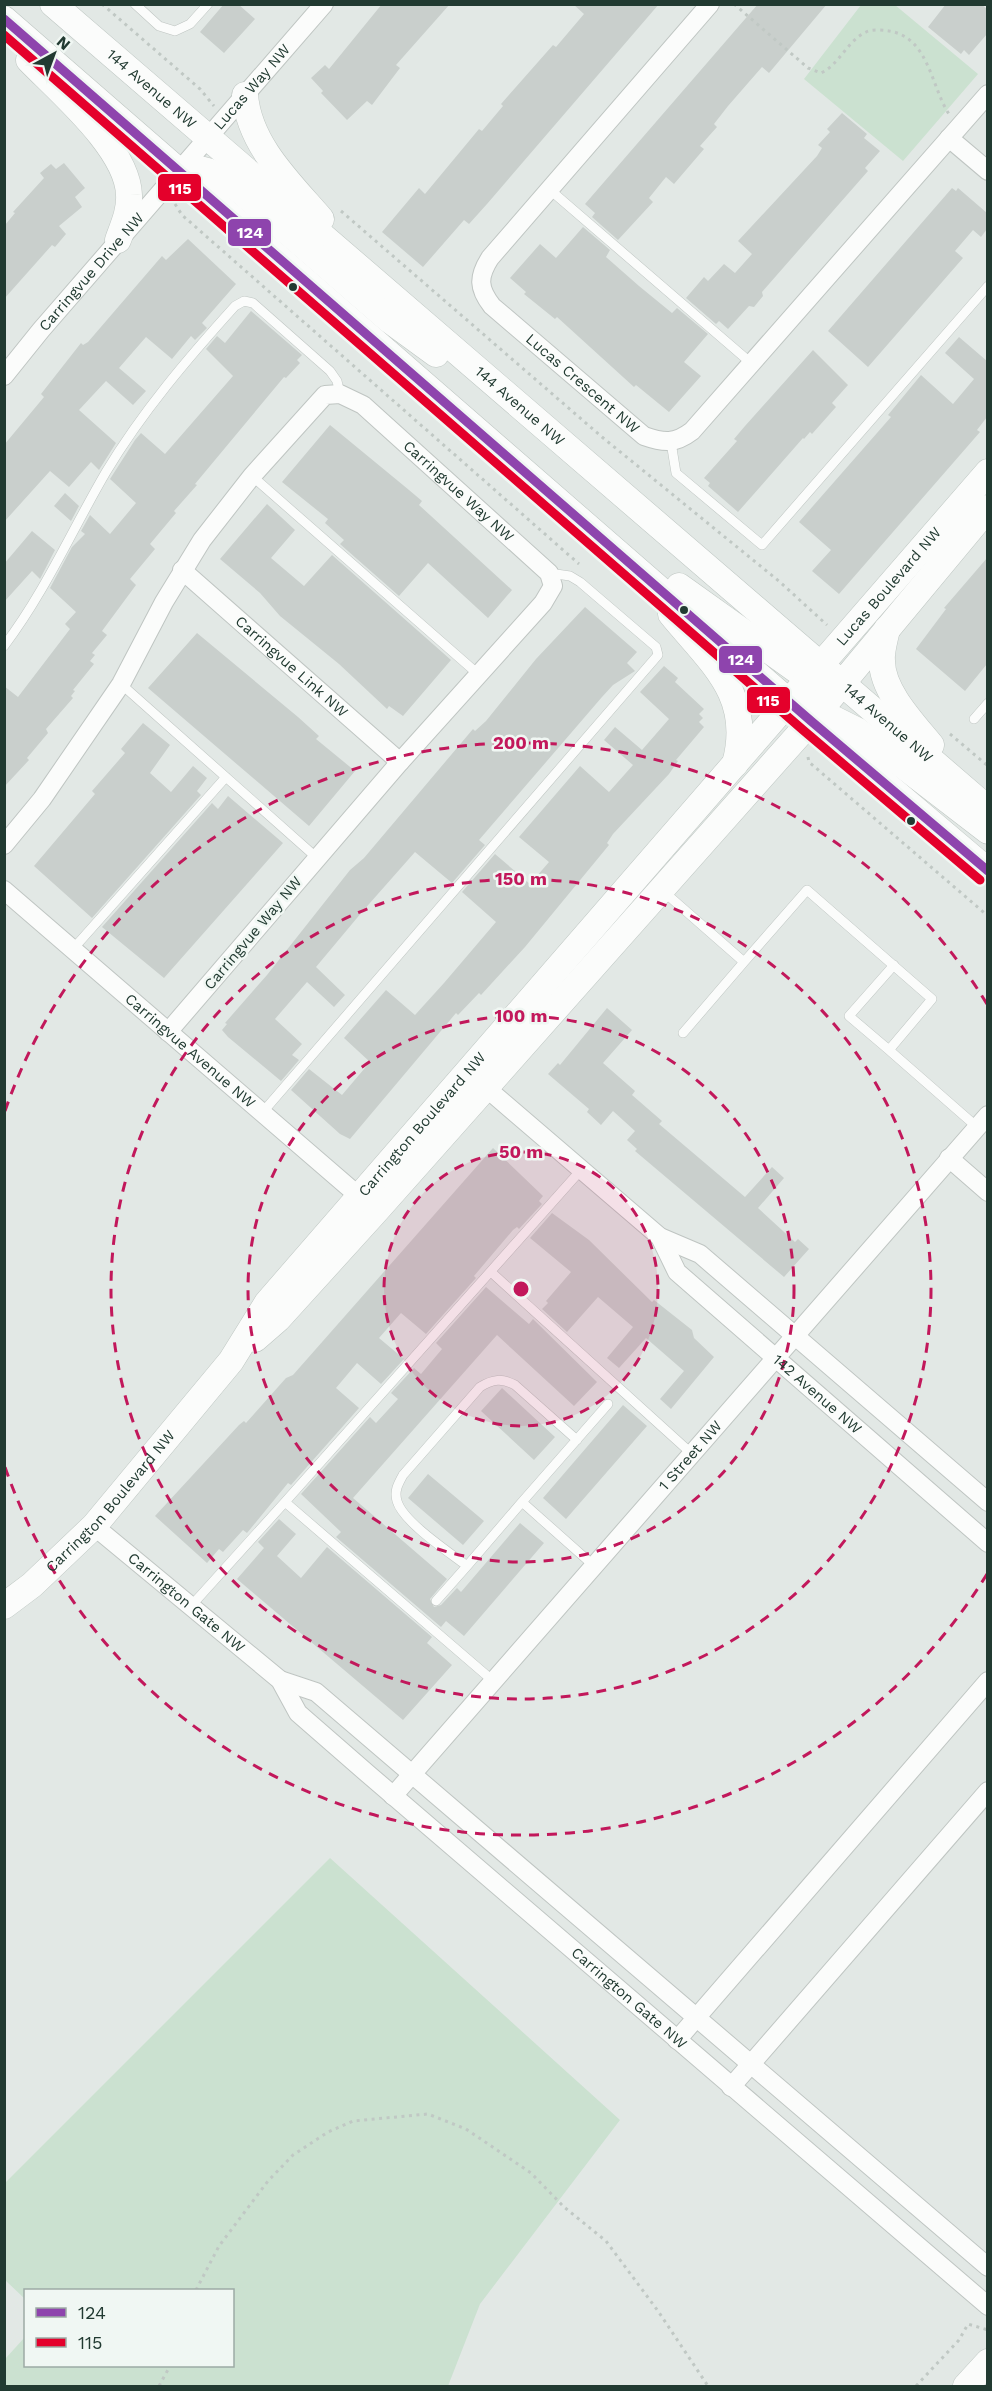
<svg xmlns="http://www.w3.org/2000/svg" width="992" height="2391" viewBox="0 0 992 2391" font-family="'Work Sans',sans-serif">
	<style>
		.green { fill: #cbe1d0 }
		.building { fill: #c9cfcc }
		.lines { fill: none; stroke-linecap: round; stroke-linejoin: round }
		.lane-casing { stroke: #bfc5c2; stroke-width: 10 }
		.street-casing { stroke: #bfc5c2; stroke-width: 20 }
		.secondary-casing { stroke: #bec6c2; stroke-width: 27 }
		.path { stroke: #c0c8c4; stroke-width: 3; stroke-dasharray: 3 4.5; stroke-linecap: butt }
		.lane { stroke: #fbfcfb; stroke-width: 9 }
		.street { stroke: #fbfcfb; stroke-width: 18 }
		.secondary { stroke: #fbfcfb; stroke-width: 26 }
		.bus-1-casing { stroke: #f0f7f3; stroke-width: 14 }
		.bus-2-casing { stroke: #f0f7f3; stroke-width: 14 }
		.bus-1 { stroke: #8e44ad; stroke-width: 9 }
		.bus-2 { stroke: #e4002b; stroke-width: 9 }
		.ring { fill: none; stroke: #c2185b; stroke-width: 3; stroke-dasharray: 10 8 }
		.bus-dot { fill: #213a31; stroke: #f0f7f3; stroke-width: 2 }
		.labels { text-anchor: middle; stroke-width: 5; stroke-linejoin: round; paint-order: stroke }
		.street-label { font-size: 15px; fill: #213a31; stroke: #f0f7f3 }
		.centre { fill: #c2185b; stroke: #f0f7f3; stroke-width: 3 }
		.ring-label { font-size: 18px; text-anchor: middle; font-weight: bold; fill: #c2185b; stroke: #f0f7f3; stroke-width: 5; stroke-linejoin: round; paint-order: stroke }
		.line-badge { stroke: #f0f7f3; stroke-width: 2 }
		.badge-label { font-size: 16px; text-anchor: middle; font-weight: bold; fill: #fff }
	</style>
	<rect width="100%" height="100%" fill="#e2e8e5"/>
	<path class="green" d="M861 5H895L978 74 903 161 804 79Z
		M330 1858 620 2120 480 2304 448 2386H5V2359L25 2337 26 2366H232V2290H26L25 2299 5 2280V2183Z"/>
	<path class="building" d="M224 4H238L255 19 224 53 200 32Z
		M382 4H450L396 65 400 68 372 105 367 101 347 120 321 93 323 91 311 78 325 65 329 69Z
		M573 4H659L487 204 469 224 464 220 423 267 382 232 419 188 425 194 479 129 482 131 503 106 501 104 553 45 556 47 584 14Z
		M758 4H827L769 73 762 67 728 106 714 124 717 127 700 146 704 149 674 184 666 177 649 198 653 202 618 240 592 217 595 213 585 204Z
		M946 4H981L987 9V34L969 55 964 50 961 54 928 27Z
		M842 113 867 134 864 138 880 151 865 168 868 171 762 292 763 296 754 307 749 306 728 329 719 321 716 324 686 298 704 277 708 281 724 264 735 273 752 254 738 241 817 156 822 148 818 145 830 132 827 129Z
		M64 163 85 188 75 197 82 207 59 226 66 234 55 247 52 245 4 299 5 225 15 213 13 212 44 178 40 173 51 164 56 169Z
		M952 188 956 191 958 188 987 213V229L981 237 973 230 955 251 963 258 868 367 828 331Z
		M583 227 610 250 606 257 639 286 672 313 677 308 708 334 684 362 701 376 669 412 636 385 634 387 557 317 555 319 524 294 526 292 510 278 540 244 556 258Z
		M188 239 236 284 202 323 207 328 195 340 191 336 172 359 146 337 119 368 146 391 133 405 106 381 79 410 116 443 99 470 91 462 69 487 50 471 4 522V445L44 397 41 394 81 343 83 345 88 342 162 256 166 260Z
		M251 311 302 355 297 360 300 363 286 378 284 377 195 484 197 485 174 511 176 513 150 544 155 549 130 579 136 585 102 631 107 635 92 653 95 655 90 661 94 664 73 690 75 691 71 696 73 698 46 729 48 733 27 758 29 760 4 787V686L18 697 70 629 65 624 76 612 50 588 72 547 85 534 81 531 90 515 110 534 136 503 110 479 135 440 141 433 165 454 233 376 206 349 217 336 225 343Z
		M959 337 987 361V417L977 430 980 432 839 594 812 571 831 550 799 522 891 417 888 415 921 375 953 404 974 379 945 353Z
		M813 350 848 385 832 403 836 407 812 434 810 432 804 439 803 438 738 512 708 486 710 483 704 478 737 441 734 439 745 426Z
		M330 425 409 490 422 501 419 505 512 590 488 618 428 563 399 596 340 544 344 540 325 523 328 519 282 482Z
		M65 493 79 506 71 521 54 506Z
		M267 504 295 530 271 558 304 586 332 555 451 660 403 716 389 706 387 709 339 664 280 616 260 593 220 559Z
		M32 531 55 550 40 579 32 571 4 602V564Z
		M987 558V664L965 691 916 649 946 609 944 608Z
		M585 607 637 652 627 663 635 671 613 685 602 697 479 840 485 845 452 883 415 852 362 912 316 967 345 995 334 1007 307 982 275 1019 302 1044 292 1055 299 1060 281 1081 228 1037 222 1030 227 1024 225 1023 267 975 350 870 364 858 473 729 475 731 486 721 536 659Z
		M197 633 298 717 319 736 316 739 355 771 309 826 148 688Z
		M664 666 678 678 675 682 704 709 699 714 703 718 699 722 704 727 676 760 678 761 669 774 613 834 607 843 609 845 525 947 481 995 479 993 458 1015 456 1013 350 1139 340 1134 291 1090 309 1069 342 1095 370 1062 344 1038 386 990 415 1015 444 983 496 922 462 892 495 854 530 884 549 862 519 837 580 766 609 792 633 765 604 740 615 727 642 750 669 719 640 692Z
		M143 723 170 745 150 773 171 792 193 766 207 778 197 791 201 795 92 918 34 866 95 794 92 791 125 753 121 749Z
		M228 796 283 843 164 978 102 927 212 803 218 809Z
		M607 1008 632 1030 603 1063 635 1091 632 1095 662 1121 659 1124 745 1197 772 1167 784 1178 758 1208 795 1242 798 1239 809 1249 784 1277 635 1151 637 1149 627 1140 635 1131 613 1111 601 1125 587 1112 589 1109 548 1074 558 1063 560 1065Z
		M493 1148 543 1196 539 1201 542 1204 519 1229 517 1227 513 1230 474 1276 476 1278 426 1334 401 1313 379 1338 404 1359 381 1384 357 1363 336 1388 359 1408 291 1485 288 1483 247 1533 243 1530 223 1552 219 1549 207 1563 155 1516 239 1425 244 1421 246 1423 286 1378 293 1375Z
		M552 1213 589 1240 652 1302 654 1300 692 1330 694 1338 714 1357 671 1409 660 1399 684 1371 646 1338 619 1368 607 1358 633 1327 598 1297 567 1332 542 1309 548 1303 546 1301 571 1272 530 1238Z
		M486 1287 529 1324 533 1319 597 1382 574 1406 497 1335 353 1498 447 1579 430 1599 434 1607 441 1605 457 1588 461 1592 520 1523 544 1543 464 1636 446 1621 441 1627 336 1537 341 1532 301 1494 370 1417 376 1423 398 1399 391 1393 414 1368 421 1374 442 1349 436 1343Z
		M502 1388 555 1437 534 1460 481 1411Z
		M623 1405 647 1426 566 1519 543 1498Z
		M428 1474 484 1521 463 1545 408 1498Z
		M279 1519 296 1534 277 1556 301 1578 327 1547 432 1637 427 1643 452 1665 403 1720 237 1579 264 1548 258 1542Z"/>
	<g class="lines">
		<defs>
			<path id="lane" d="M135 4 159 26 175 31 190 24 208 4
				M549 189 751 363
				M671 442 676 473 762 545 988 286
				M252 476 478 674
				M4 646C45 592 72 530 106 472 142 412 188 358 235 306L244 301 253 303 330 371 337 381 340 394
				M121 684 317 858
				M974 719 988 703
				M663 891 744 962 807 890 932 999 889 1050 977 1127
				M73 949 226 777
				M683 1033 744 962
				M889 1050 849 1016 894 965
				M262 1113 658 655 656 647 580 582 570 576 549 573
				M491 1272 691 1453
				M522 1502 467 1566C449 1552 403 1522 397 1501 394 1491 398 1484 403 1475L480 1387C493 1379 502 1378 515 1385L577 1440
				M593 1565 522 1502 608 1404
				M436 1601 467 1566
				M191 1606 285 1502
				M492 1680 285 1502 581 1170"/>
			<g id="street">
				<path id="s1" d="M710 4 490 258C478 277 478 288 492 306L644 436C664 443 675 444 692 431L988 94"/>
				<path d="M949 138 988 171"/>
				<path id="s2" d="M4 376 41 330 324 4"/>
				<path id="s3" d="M182 570 400 762"/>
				<path id="s4" d="M4 845 42 799 121 684 164 602 202 540 252 476 325 395 340 394 363 405 549 573 553 586 543 603 400 762 168 1032"/>
				<path id="s5" d="M4 890 368 1204"/>
				<path d="M477 1080 660 1237 700 1254 988 1502"/>
				<path d="M949 1158 988 1192"/>
				<path id="s6" d="M660 1237 677 1272 988 1543"/>
				<path id="s7" d="M94 1526 280 1680 298 1713 368 1774 988 2306"/>
				<path d="M280 1680 316 1692 988 2267"/>
				<path id="s8" d="M393 1796 988 1115"/>
				<path d="M677 2040 988 1681"/>
				<path d="M731 2087 988 1791"/>
			</g>
			<g id="secondary">
				<path id="s9" d="M53 4 988 809"/>
				<path d="M4 19 811 721 988 871"/>
				<path d="M29 60C60 92 128 149 129 195 130 211 123 226 118 240"/>
				<path d="M245 95C249 145 290 183 321 219"/>
				<path d="M179 169 196 168 208 171 237 188 388 319 436 354"/>
				<path d="M679 586 809 679 824 686"/>
				<path d="M671 614C711 663 754 695 735 764"/>
				<path d="M887 629C885 639 881 651 882 661 882 691 913 723 931 745"/>
				<path d="M806 705 858 731 988 831"/>
				<path d="M255 1339 278 1319 376 1211 811 721 988 508"/>
				<path id="s10" d="M4 1606 32 1585 94 1526 231 1361 267 1303 988 472"/>
				<path d="M966 2386 988 2362"/>
			</g>
		</defs>
		<use href="#lane" class="lane-casing"/>
		<use href="#street" class="street-casing"/>
		<use href="#secondary" class="secondary-casing"/>
		<path class="path" d="M102 4 200 89 214 106
			M734 4 808 68 821 73C839 65 847 41 866 32 872 29 882 30 889 31 929 37 931 87 949 114
			M175 204 182 215 579 564
			M341 211 602 437 780 582 827 625
			M950 734 988 766
			M808 757 809 762 988 916
			M196 2290 219 2246 268 2181 293 2155 328 2132 353 2121 428 2114 466 2129 531 2173 564 2207 606 2241 658 2311 708 2386
			M159 2386 170 2366
			M916 2386 959 2340 968 2324 988 2330"/>
		<use href="#lane" class="lane"/>
		<use href="#street" class="street"/>
		<use href="#secondary" class="secondary"/>
		<defs>
			<path id="bus-1" d="M4 19 811 721 988 871"/>
			<path id="bus-2" d="M4 35 803 730 980 880"/>
		</defs>
		<use href="#bus-1" class="bus-1-casing"/>
		<use href="#bus-2" class="bus-2-casing"/>
		<use href="#bus-1" class="bus-1"/>
		<use href="#bus-2" class="bus-2"/>
	</g>
	<circle cx="521" cy="1289" r="137" fill="#c2185b" fill-opacity=".12"/>
	<g class="ring">
		<circle cx="521" cy="1289" r="137"/>
		<circle cx="521" cy="1289" r="273"/>
		<circle cx="521" cy="1289" r="410"/>
		<path d="M987 1574A546 546 0 0 1 5 1467M5 1111A546 546 0 0 1 987 1004"/>
	</g>
	<g class="bus-dot">
		<circle cx="293" cy="287" r="5"/>
		<circle cx="684" cy="610" r="5"/>
		<circle cx="911" cy="821" r="5"/>
	</g>
	<g class="labels">
		<g class="street-label">
			<text dy="5" stroke="none"><textPath href="#s2" startOffset="381">Lucas Way NW</textPath></text>
			<text dy="5" stroke="none"><textPath href="#s9" startOffset="130">144 Avenue NW</textPath></text>
			<text dy="5" stroke="none"><textPath href="#s2" startOffset="136">Carringvue Drive NW</textPath></text>
			<text dy="5" stroke="none"><textPath href="#s1" startOffset="508">Lucas Crescent NW</textPath></text>
			<text dy="5" stroke="none"><textPath href="#s9" startOffset="616">144 Avenue NW</textPath></text>
			<text dy="5" stroke="none"><textPath href="#s4" startOffset="724">Carringvue Way NW</textPath></text>
			<text dy="5" stroke="none"><textPath href="#s10" startOffset="1352">Lucas Boulevard NW</textPath></text>
			<text dy="5" stroke="none"><textPath href="#s3" startOffset="146">Carringvue Link NW</textPath></text>
			<text dy="5" stroke="none"><textPath href="#s9" startOffset="1102">144 Avenue NW</textPath></text>
			<text transform="translate(253 933) rotate(-50)" y="5">Carringvue Way NW</text>
			<text dy="5" stroke="none"><textPath href="#s5" startOffset="246">Carringvue Avenue NW</textPath></text>
			<text dy="5" stroke="none"><textPath href="#s10" startOffset="640">Carrington Boulevard NW</textPath></text>
			<text dy="5" stroke="none"><textPath href="#s6" startOffset="225">142 Avenue NW</textPath></text>
			<text dy="5" stroke="none"><textPath href="#s8" startOffset="452">1 Street NW</textPath></text>
			<text dy="5" stroke="none"><textPath href="#s10" startOffset="150">Carrington Boulevard NW</textPath></text>
			<text dy="5" stroke="none"><textPath href="#s7" startOffset="120">Carrington Gate NW</textPath></text>
			<text dy="5" stroke="none"><textPath href="#s7" startOffset="716">Carrington Gate NW</textPath></text>
		</g>
	</g>
	<circle cx="521" cy="1289" r="9" class="centre"/>
	<g class="ring-label">
		<text x="521" y="749">200 m</text>
		<text x="521" y="885">150 m</text>
		<text x="521" y="1022">100 m</text>
		<text x="521" y="1158">50 m</text>
	</g>
	<g class="line-badge">
		<rect x="157" y="173" width="45" height="29" rx="6" fill="#e4002b"/>
		<rect x="227" y="218" width="45" height="29" rx="6" fill="#8e44ad"/>
		<rect x="718" y="645" width="45" height="29" rx="6" fill="#8e44ad"/>
		<rect x="746" y="686" width="45" height="28" rx="6" fill="#e4002b"/>
	</g>
	<g class="badge-label">
		<text x="180" y="194">115</text>
		<text x="250" y="238">124</text>
		<text x="741" y="665">124</text>
		<text x="768" y="706">115</text>
	</g>
	<rect width="992" height="2391" fill="none" stroke="#213a31" stroke-width="12"/>
	<rect x="24" y="2289" width="210" height="78" fill="#f0f7f3" stroke="#9daba5" stroke-width="1.5"/>
	<rect x="36" y="2308" width="30" height="9" fill="#8e44ad" stroke="#9daba5" stroke-width="1.5"/>
	<text x="78" y="2319" font-size="18" fill="#213a31">124</text>
	<rect x="36" y="2338" width="30" height="9" fill="#e4002b" stroke="#9daba5" stroke-width="1.5"/>
	<text x="78" y="2349" font-size="18" fill="#213a31">115</text>
	<g transform="translate(54 54) rotate(41)" stroke="#f0f7f3" stroke-width="4.5" paint-order="stroke">
	<path d="M0-4.5L10 22L0 15L-10 22Z" fill="#213a31"/>
	<text y="-9" font-size="16" font-weight="bold" text-anchor="middle" fill="#213a31">N</text>
	</g>
</svg>
